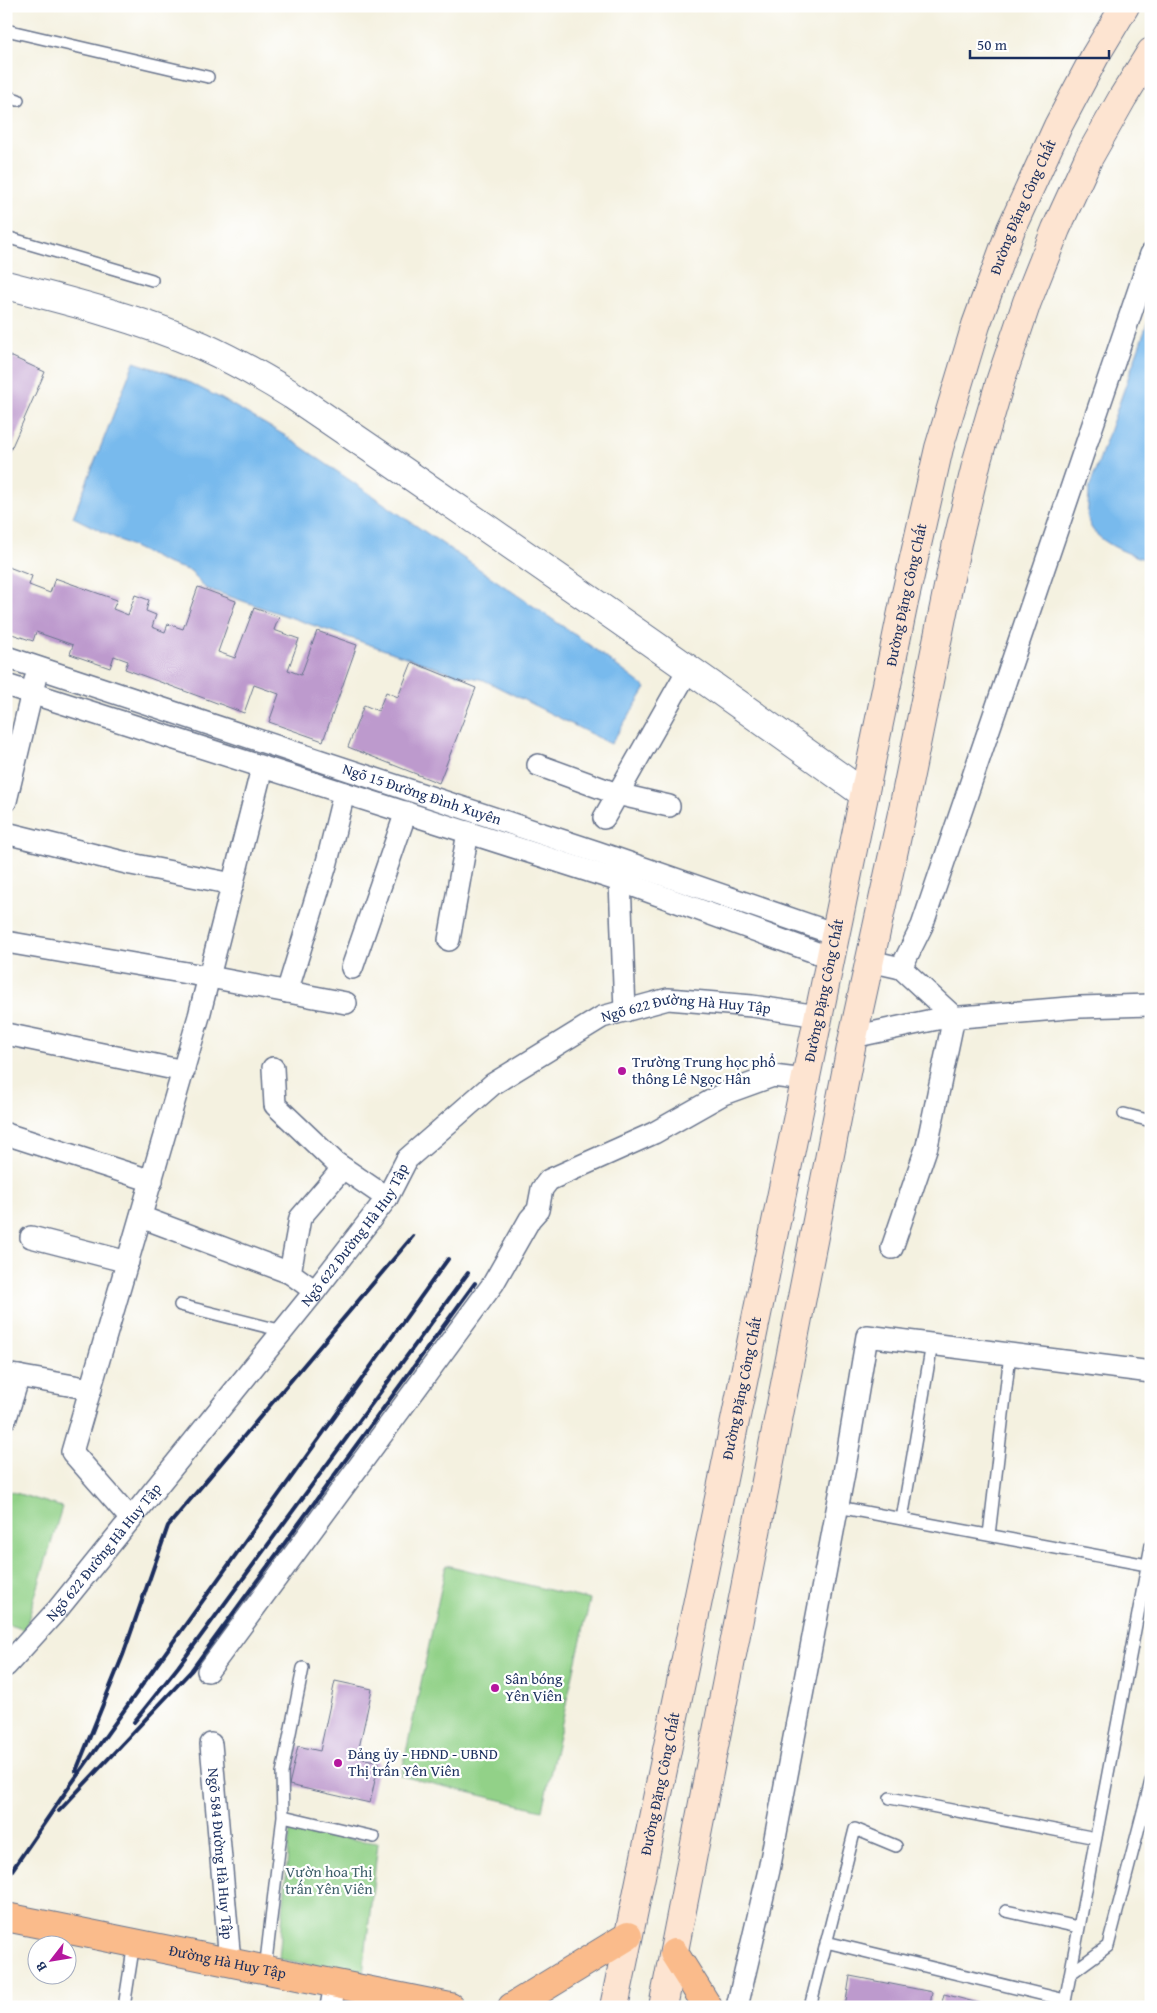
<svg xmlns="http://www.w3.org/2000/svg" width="1157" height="2013" viewBox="0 0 1157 2013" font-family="'Gentium Book Plus',serif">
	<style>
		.green { fill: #92d188; stroke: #568073 }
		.water { fill: #78baed; stroke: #4a74a6 }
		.building { fill: #bd9acd }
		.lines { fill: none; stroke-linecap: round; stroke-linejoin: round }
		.service-casing { stroke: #67738c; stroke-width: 14 }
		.minor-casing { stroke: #67738c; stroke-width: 24 }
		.tertiary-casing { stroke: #67738c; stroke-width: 30 }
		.secondary-casing { stroke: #67738c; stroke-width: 30 }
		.primary-casing { stroke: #67738c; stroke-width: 30 }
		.service { stroke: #fff; stroke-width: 11 }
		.minor { stroke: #fff; stroke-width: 21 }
		.tertiary { stroke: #fff; stroke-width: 28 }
		.secondary { stroke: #fde4d1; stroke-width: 28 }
		.primary { stroke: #fabb8b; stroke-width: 28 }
		.rail { stroke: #1b2f5e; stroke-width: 4 }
		.poi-dot { fill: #b5179e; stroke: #fff; stroke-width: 2 }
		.labels { text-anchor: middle; stroke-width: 4.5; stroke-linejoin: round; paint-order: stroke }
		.street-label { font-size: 15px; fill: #1b2f5e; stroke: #fff }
		.poi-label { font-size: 15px; fill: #1b2f5e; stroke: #fff; text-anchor: start }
		.park-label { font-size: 15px; fill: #3f606b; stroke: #fff }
	</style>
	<rect width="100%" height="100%" fill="#fff"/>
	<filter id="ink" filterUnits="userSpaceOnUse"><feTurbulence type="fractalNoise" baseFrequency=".02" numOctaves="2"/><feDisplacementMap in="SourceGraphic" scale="10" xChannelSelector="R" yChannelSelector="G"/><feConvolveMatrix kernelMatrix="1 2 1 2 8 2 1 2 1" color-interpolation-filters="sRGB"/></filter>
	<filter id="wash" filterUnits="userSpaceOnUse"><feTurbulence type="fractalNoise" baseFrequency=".0096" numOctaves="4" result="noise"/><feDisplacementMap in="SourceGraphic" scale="20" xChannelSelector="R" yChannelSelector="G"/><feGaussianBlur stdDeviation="1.12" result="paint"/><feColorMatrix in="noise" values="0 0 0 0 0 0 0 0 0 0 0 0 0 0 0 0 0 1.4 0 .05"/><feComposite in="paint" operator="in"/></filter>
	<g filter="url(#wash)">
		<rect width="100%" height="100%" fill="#f4f1e0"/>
		<path class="green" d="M6 1490 62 1507 25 1630 6 1624Z
			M446 1565 590 1600 542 1810 401 1776Z
			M290 1830 378 1843 363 1974 279 1959Z"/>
		<path class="water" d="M1151 313V561C1131 555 1090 541 1088 518 1087 509 1089 498 1089 489Z
			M134 362 176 376 222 399 284 435 584 641 646 688 611 744 484 680 452 673 205 588 191 571 166 563 73 517Z"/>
		<g id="blocks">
			<path class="building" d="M6 354 45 372 6 460Z
				M6 566 32 576 29 585 50 593 55 578 117 600 113 609 128 615 135 595 149 600 146 611 156 615 152 627 165 632 168 624 183 629 198 587 236 601 218 652 235 658 254 608 279 617 274 630 299 639 288 670 301 675 317 631 357 645 323 741 269 722 279 694 254 685 244 713 125 669 128 661 114 656 110 668 70 654 73 645 36 632 33 641 6 632Z
				M412 662 476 688 439 783 348 747 364 705 378 711 386 692 398 697Z
				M335 1681 372 1689 357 1757 379 1762 370 1803 289 1785 298 1746 320 1751Z
				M850 1976 932 1992 930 2007H845Z
				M944 1994 986 2005 985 2007H941Z"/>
		</g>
	</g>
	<g filter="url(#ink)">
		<use href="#blocks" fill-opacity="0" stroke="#67738c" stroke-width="1"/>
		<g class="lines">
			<defs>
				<path id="service" d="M6 30 208 77
					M6 96 18 100
					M6 237 152 280
					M1124 1114 1151 1121
					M180 1305 283 1331
					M838 1507 1147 1565
					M902 1519 932 1344
					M989 1535 1010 1354
					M890 1798 1096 1838
					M283 1816 374 1837
					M1006 1911 1078 1927
					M826 1942 1065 2000
					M265 1970 283 1816 282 1773 303 1668
					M1070 1974 1108 1946 1151 1781
					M124 2007 134 1943
					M810 2007 855 1829 896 1846
					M1064 2007 1151 1545"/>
				<g id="minor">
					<path id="s1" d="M6 657 597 852 835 934"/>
					<path d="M6 685 620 881 831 958"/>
					<path d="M538 765 617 794 669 806"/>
					<path d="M6 801 35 680"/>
					<path d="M604 818 689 668"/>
					<path d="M6 833 131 864 233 884"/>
					<path d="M620 881 625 1011"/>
					<path d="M449 940 468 832"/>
					<path d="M6 942 210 977 346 1003"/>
					<path d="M870 961 901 968 922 926 1151 254"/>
					<path d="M352 968 406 812"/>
					<path d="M287 992 327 862 344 793"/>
					<path d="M6 1034 184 1071"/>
					<path d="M853 1037 937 1019 1080 1007 1151 1005"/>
					<path d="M273 1068 275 1105 336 1163 387 1198"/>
					<path d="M6 1134 152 1181"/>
					<path d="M141 1217 290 1273"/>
					<path d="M31 1237 128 1262"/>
					<path d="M892 1248 927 1146 954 1017 901 968"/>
					<path d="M315 1291 290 1273 300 1218 343 1168"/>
					<path d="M6 1374 91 1389"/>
					<path d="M6 1418 19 1376"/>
					<path d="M131 1519 72 1452 199 1016 262 768"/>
					<path id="s2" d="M6 1666 58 1609 315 1291 387 1198 407 1159 493 1084 602 1017 668 999 752 1006 818 1016"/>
					<path d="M208 1671 493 1284 530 1219 538 1210 542 1189 549 1180 654 1133 723 1094 773 1076 805 1080"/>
					<path id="s3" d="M211 1744 230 1962"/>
					<path d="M331 2007 335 1984"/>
					<path d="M737 2007 769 1870 844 1473 867 1336 1151 1372"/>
				</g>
				<path id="tertiary" d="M6 285C73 302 139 319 202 346 233 360 263 377 292 395 485 526 676 658 864 794"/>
				<g id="secondary">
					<path id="s4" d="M614 2007 904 602 939 448 976 325 1011 229 1058 126 1095 56 1125 6"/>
					<path d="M663 2007 853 1037 904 804 957 543 978 457 1001 379 1027 302 1056 229 1088 159 1123 97 1151 52"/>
				</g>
				<g id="primary">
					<path id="s5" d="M6 1917 450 2007"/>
					<path d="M674 1953 708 2007"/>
					<path d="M512 2007 628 1936"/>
				</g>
			</defs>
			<use href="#service" class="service-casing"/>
			<use href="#minor" class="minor-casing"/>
			<use href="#tertiary" class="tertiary-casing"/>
			<use href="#secondary" class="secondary-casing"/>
			<use href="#primary" class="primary-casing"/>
			<use href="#service" class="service"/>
			<use href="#minor" class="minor"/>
			<use href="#tertiary" class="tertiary"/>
			<use href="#secondary" class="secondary"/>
			<use href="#primary" class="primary"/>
			<path class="rail" d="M134 1722 178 1667 468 1273
				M76 1771 123 1655 168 1526 413 1236
				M59 1811 191 1671 475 1283
				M6 1879 69 1787 448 1259"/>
		</g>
	</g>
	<g class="poi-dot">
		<circle cx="622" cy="1071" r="5"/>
		<circle cx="495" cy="1688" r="5"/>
		<circle cx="338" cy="1763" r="5"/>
	</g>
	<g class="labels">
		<g class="street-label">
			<text dy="5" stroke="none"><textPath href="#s4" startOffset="1848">Đường Đặng Công Chất</textPath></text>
			<text dy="5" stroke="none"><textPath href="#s4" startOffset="1442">Đường Đặng Công Chất</textPath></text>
			<text dy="5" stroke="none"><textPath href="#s1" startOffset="438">Ngõ 15 Đường Đình Xuyên</textPath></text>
			<text dy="5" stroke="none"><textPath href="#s4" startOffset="1038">Đường Đặng Công Chất</textPath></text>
			<text dy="5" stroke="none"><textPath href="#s2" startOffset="975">Ngõ 622 Đường Hà Huy Tập</textPath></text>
			<text dy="5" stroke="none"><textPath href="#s2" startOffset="555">Ngõ 622 Đường Hà Huy Tập</textPath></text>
			<text dy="5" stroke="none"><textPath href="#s4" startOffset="632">Đường Đặng Công Chất</textPath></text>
			<text dy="5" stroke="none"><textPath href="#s2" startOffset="150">Ngõ 622 Đường Hà Huy Tập</textPath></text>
			<text dy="5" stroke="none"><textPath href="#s4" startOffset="228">Đường Đặng Công Chất</textPath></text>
			<text dy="5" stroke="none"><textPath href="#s3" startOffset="110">Ngõ 584 Đường Hà Huy Tập</textPath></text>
			<text dy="5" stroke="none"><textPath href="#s5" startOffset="226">Đường Hà Huy Tập</textPath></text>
		</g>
		<g class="poi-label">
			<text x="632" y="1067">Trường Trung học phổ<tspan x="632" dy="17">thông Lê Ngọc Hân</tspan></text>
			<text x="505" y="1684">Sân bóng<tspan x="505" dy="17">Yên Viên</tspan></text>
			<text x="348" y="1759">Đảng ủy - HĐND - UBND<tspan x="348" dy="17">Thị trấn Yên Viên</tspan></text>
		</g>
		<g class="park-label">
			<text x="329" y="1877">Vườn hoa Thị<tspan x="329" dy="17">trấn Yên Viên</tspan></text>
		</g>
	</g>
	<rect width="1157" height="2013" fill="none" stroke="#fff" stroke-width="25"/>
	<g transform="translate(52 1960) rotate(239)"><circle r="24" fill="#ffffff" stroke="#a4acbf"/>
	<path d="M0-4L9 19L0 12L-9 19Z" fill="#b5179e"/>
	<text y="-8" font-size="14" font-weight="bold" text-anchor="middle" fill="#1b2f5e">B</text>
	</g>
	<path d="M970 50v8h139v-8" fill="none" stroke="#1b2f5e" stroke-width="2.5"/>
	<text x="977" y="50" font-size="15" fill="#1b2f5e" stroke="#ffffff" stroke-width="4" paint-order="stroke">50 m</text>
</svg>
